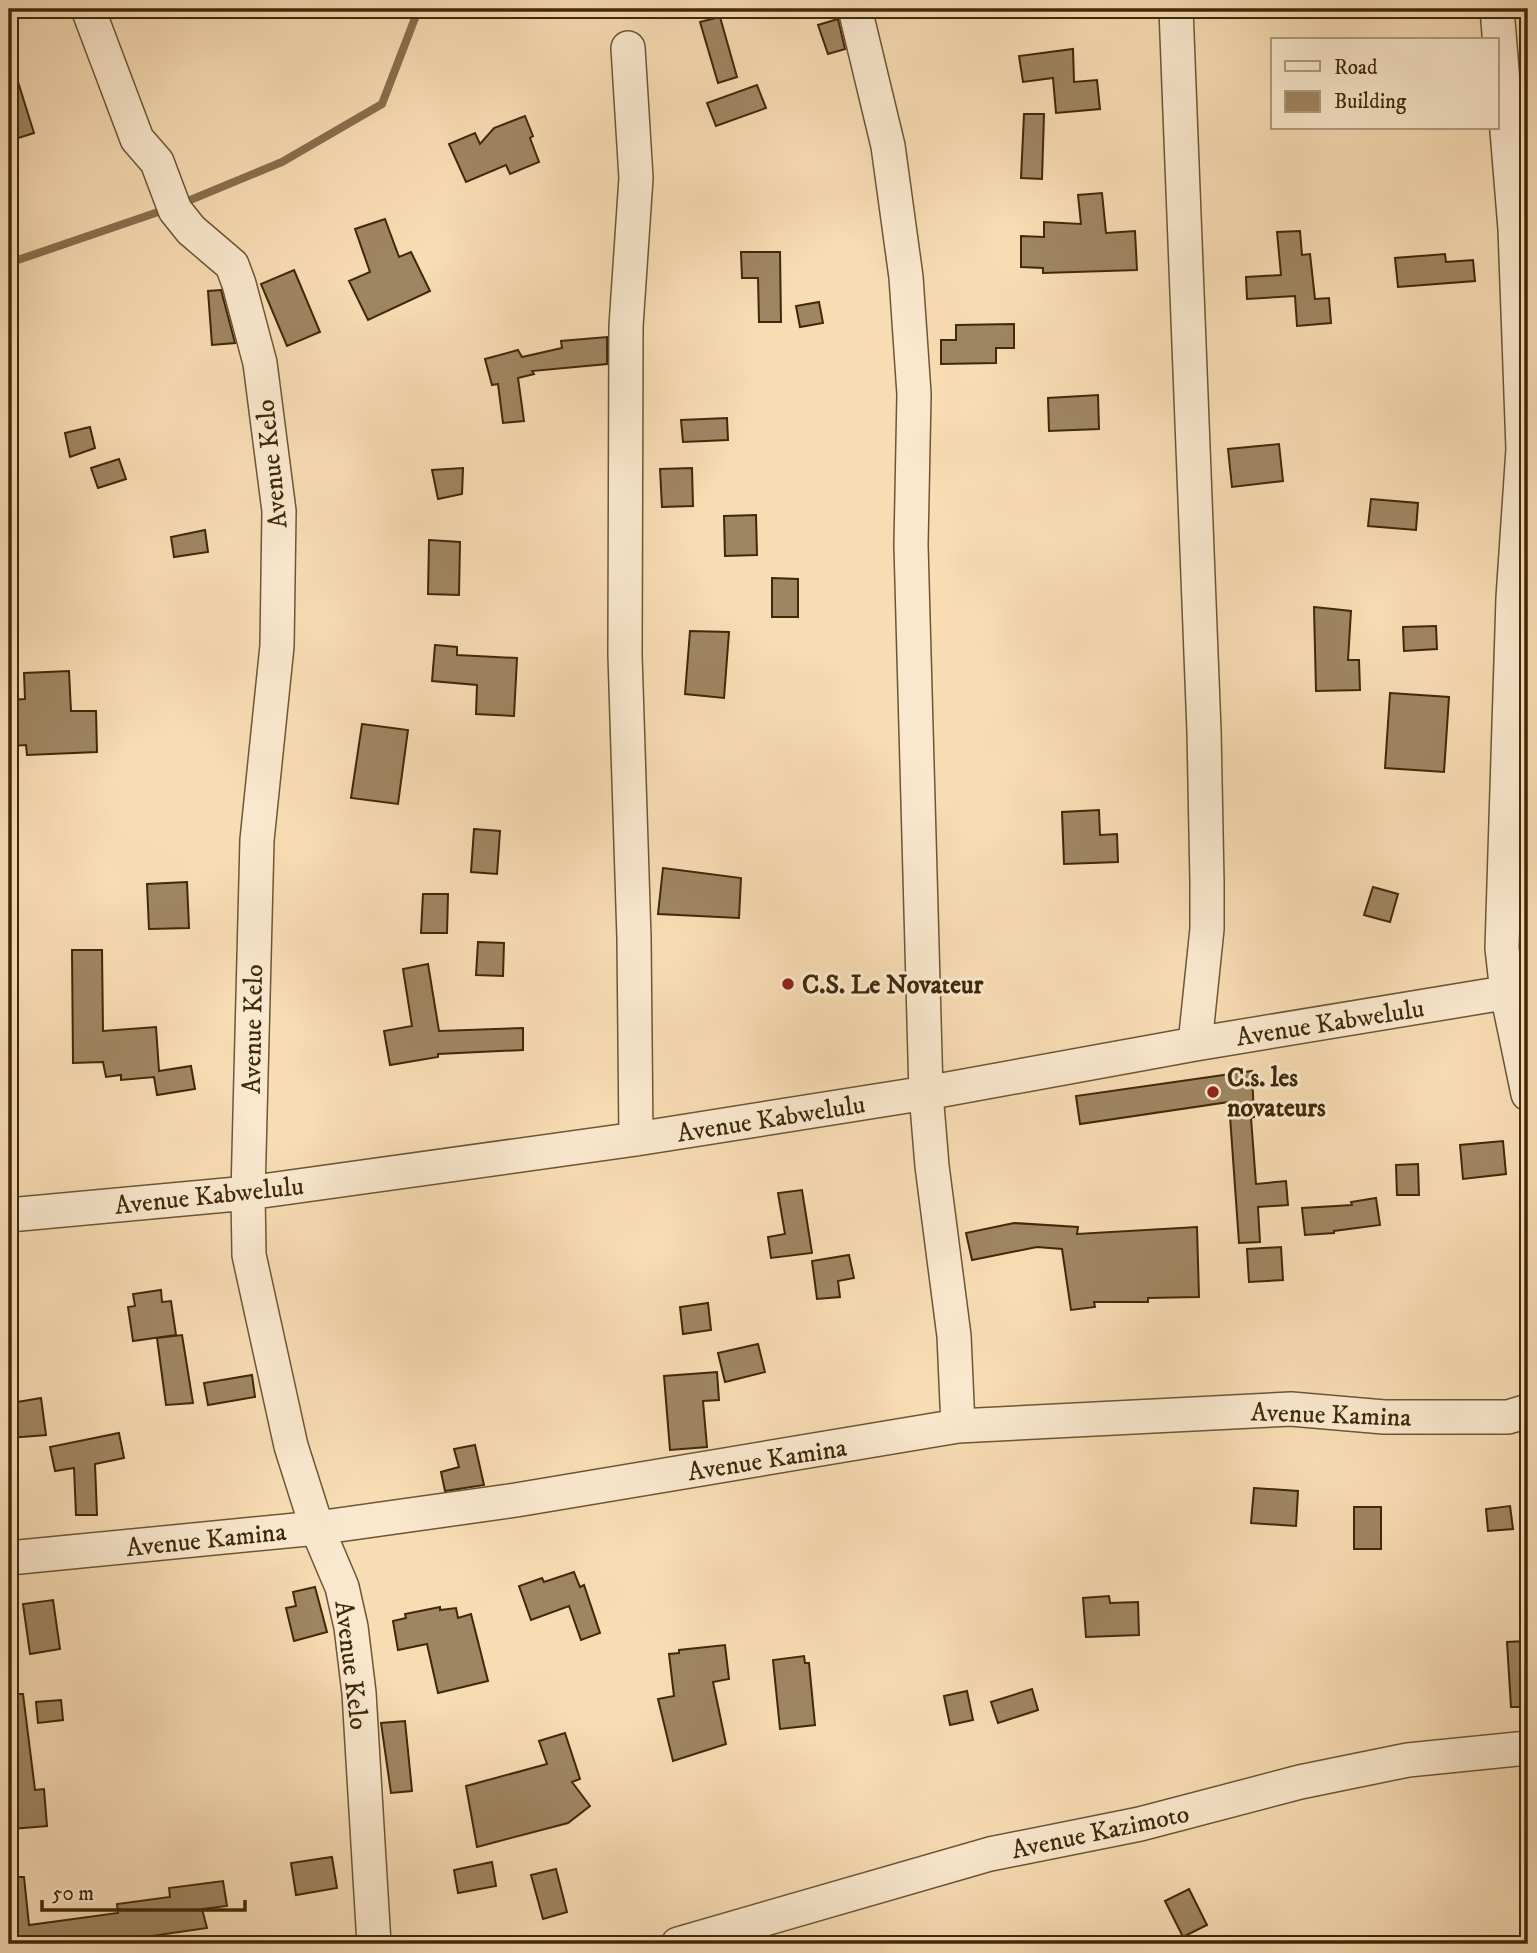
<svg xmlns="http://www.w3.org/2000/svg" width="1537" height="1953" viewBox="0 0 1537 1953" font-family="'IM FELL DW Pica',serif">
	<style>
		.lines { fill: none; stroke-linecap: round; stroke-linejoin: round }
		.stream { stroke: #88704d; stroke-width: 8 }
		.building { fill: #9f8662; stroke: #3f290a; stroke-width: 2 }
		.street-casing { stroke: #6d5634; stroke-width: 36 }
		.street { stroke: #fae8ce; stroke-width: 33 }
		.poi-dot { fill: #8f2418; stroke: #fae8ce; stroke-width: 2.5 }
		.labels { text-anchor: middle; stroke-width: 6; stroke-linejoin: round; paint-order: stroke }
		.street-label { font-size: 26px; fill: #3f290a; stroke: #fae8ce }
		.poi-label { font-size: 26px; font-weight: bold; fill: #3f290a; stroke: #fae8ce; text-anchor: start }
	</style>
	<rect width="100%" height="100%" fill="#f8dcb4"/>
	<filter id="stains"><feTurbulence type="fractalNoise" baseFrequency=".00286" numOctaves="4"/><feColorMatrix values="0 0 0 0 .2 0 0 0 0 .09 0 0 0 0 .02 0 0 0 .5 -.17"/></filter>
	<radialGradient id="worn" r=".72"><stop offset=".6" stop-color="#630" stop-opacity="0"/><stop offset="1" stop-color="#630" stop-opacity=".3"/></radialGradient>
	<g class="lines">
		<path class="stream" d="M183 203 282 162 382 104 415 18 421 9
			M9 263 167 209"/>
	</g>
	<path class="building" d="M720 17 737 77 718 83 700 22Z
		M838 19 845 49 828 54 818 25Z
		M1073 49 1074 82 1097 80 1100 109 1056 113 1053 78 1023 82 1019 56Z
		M14 69 34 133 9 141V70Z
		M757 85 766 108 716 126 707 103Z
		M1024 114H1044L1042 179 1021 178Z
		M525 116 533 136 530 138 539 162 510 174 506 165 466 182 449 144 475 133 480 144 494 128Z
		M1102 193 1106 233 1135 231 1137 270 1043 273V268L1021 267V236L1044 237V222L1081 224 1078 195Z
		M385 219 399 257 411 252 430 291 368 320 349 281 370 272 355 229Z
		M1300 231 1302 255 1310 254 1315 299 1329 298 1331 323 1297 326 1295 296 1247 299 1246 277 1281 275 1277 232Z
		M741 252H780L781 322H759L758 278H742Z
		M1445 254 1446 262 1473 260 1475 281 1398 287 1395 258Z
		M294 270 320 332 287 346 261 284Z
		M221 290 235 343 212 345 208 291Z
		M819 302 823 323 800 327 796 306Z
		M1014 324V348H996V363L941 364V340H956V325Z
		M607 337V364L532 371 534 374 518 378 524 421 503 423 498 384 492 385 485 359 518 350 522 357 562 348 561 341Z
		M1098 395 1099 429 1049 431 1048 398Z
		M727 418 728 440 683 442 681 420Z
		M90 427 95 448 70 457 65 433Z
		M1279 444 1283 481 1232 487 1228 449Z
		M119 459 126 479 98 488 91 468Z
		M463 468 462 494 438 499 432 470Z
		M692 468 693 506 662 507 660 469Z
		M1371 499 1418 503 1416 530 1368 526Z
		M756 515 757 555 725 556 724 516Z
		M205 530 208 552 174 557 171 537Z
		M429 540 460 542 459 595 428 594Z
		M772 578 798 579V617H772Z
		M1314 607 1351 611 1348 660H1359L1360 690 1316 691Z
		M1436 626 1437 649 1404 651 1403 627Z
		M690 631 729 632 724 698 685 694Z
		M435 645 457 647V655L517 658 514 716 476 714 477 685 432 681Z
		M69 671 71 711H96L97 752 27 755 26 745 12 746 10 700 25 699 24 673Z
		M1390 693 1449 697 1444 772 1385 768Z
		M362 724 408 730 398 804 351 798Z
		M1099 810 1100 835 1117 834 1118 862 1064 864 1062 812Z
		M474 829 500 831 497 874 471 872Z
		M663 868 741 878 739 918 658 914Z
		M187 882 189 928 149 929 147 884Z
		M1373 887 1398 894 1390 922 1364 915Z
		M423 894H448L447 933H421Z
		M478 942 504 943 503 976 476 975Z
		M72 950H102L103 1031 156 1027 159 1071 191 1066 195 1089 157 1095 154 1077 121 1080V1075L106 1077 103 1062 73 1063Z
		M428 964 439 1031 523 1028V1050L438 1054V1057L390 1065 384 1031 412 1026 403 969Z
		M1252 1071 1254 1117 1251 1118 1256 1184 1286 1181 1288 1205 1258 1207 1260 1242 1239 1243 1229 1102 1080 1124 1076 1096Z
		M1503 1141 1506 1174 1463 1179 1460 1145Z
		M1418 1164 1419 1195H1397L1396 1165Z
		M802 1190 812 1253 771 1258 768 1237 785 1234 778 1193Z
		M1376 1198 1380 1225 1334 1231V1233L1305 1235 1302 1208 1352 1205 1351 1202Z
		M1014 1223 1078 1227 1077 1234 1197 1227 1199 1297 1148 1298V1302H1094L1095 1307 1071 1310 1062 1249 1037 1247 972 1260 966 1233Z
		M1281 1247 1283 1280 1249 1282 1247 1249Z
		M849 1255 854 1278 838 1281 840 1297 817 1299 812 1261Z
		M161 1290 162 1302 171 1301 176 1335 133 1341 128 1307 135 1306 133 1294Z
		M708 1303 711 1330 683 1334 680 1307Z
		M182 1335 193 1403 166 1405 157 1338Z
		M758 1344 765 1372 725 1382 718 1353Z
		M717 1372 719 1400 703 1401 707 1447 670 1450 664 1376Z
		M252 1375 255 1397 208 1405 204 1383Z
		M41 1398 46 1435 9 1438V1409L18 1408 17 1402Z
		M119 1433 124 1458 95 1464 97 1515H76L74 1468 55 1471 50 1447Z
		M475 1445 484 1485 445 1491 441 1472 459 1467 454 1449Z
		M1254 1488 1298 1491 1296 1526 1251 1523Z
		M1510 1506 1513 1529 1488 1531 1486 1509Z
		M1354 1507H1381V1549H1354Z
		M574 1572 580 1587 584 1585 600 1633 581 1640 569 1606 531 1620 519 1586 542 1578 544 1582Z
		M315 1587 327 1632 294 1641 286 1608 296 1606 293 1592Z
		M1109 1596 1110 1603 1138 1602 1139 1635 1086 1637 1083 1598Z
		M53 1600 60 1649 30 1654 23 1604Z
		M440 1607V1610L456 1608 458 1618 471 1614 488 1681 438 1693 427 1644 398 1650 393 1621 406 1618 405 1614Z
		M1528 1641V1707H1511L1507 1642Z
		M725 1645 729 1679 713 1682 726 1744 673 1761 658 1699 674 1696 669 1654 679 1653V1650Z
		M804 1656 805 1663H809L815 1725 780 1729 773 1660Z
		M1032 1689 1038 1710 998 1723 991 1702Z
		M967 1691 973 1720 950 1725 944 1696Z
		M9 1694H23L35 1790 44 1789 47 1826 12 1829 9 1800Z
		M61 1700 63 1720 38 1723 36 1702Z
		M405 1721 412 1791 391 1793 381 1723Z
		M565 1733 580 1779 572 1782 590 1806 568 1823 477 1847 466 1786 547 1764 539 1741Z
		M332 1857 337 1888 296 1895 291 1863Z
		M492 1862 496 1886 458 1893 454 1870Z
		M556 1869 567 1912 543 1919 531 1875Z
		M9 1877H24L29 1925 118 1913 117 1904 170 1897 169 1888 223 1881 227 1906 202 1909 207 1928 97 1944H9Z
		M1189 1889 1207 1925 1183 1937 1165 1901Z"/>
	<g class="lines">
		<defs>
			<path id="street" d="M88 9 137 139 157 162 175 210 191 230 232 265 239 284 260 363 279 511 277 646 257 840 248 1193 249 1255 291 1446 317 1528 342 1587 351 1627 359 1693 374 1944
				M855 9 888 146 906 277 914 394 911 545 926 1093 932 1166 954 1336 958 1426
				M1176 9 1204 731 1207 882V929L1195 1044
				M1497 9 1515 229 1523 449 1513 598 1502 948 1507 993 1528 1094
				M628 48 636 178 626 326 625 655 634 938 636 1139
				M9 1215 248 1193 636 1139 926 1093 1195 1044 1528 989
				M9 1558 317 1528 516 1500 958 1426 1291 1409 1384 1417H1508L1528 1411
				M678 1944 990 1854 1140 1824 1300 1782 1408 1760 1528 1748"/>
		</defs>
		<use href="#street" class="street-casing"/>
		<use href="#street" class="street"/>
	</g>
	<g class="poi-dot">
		<circle cx="788" cy="984" r="7"/>
		<circle cx="1213" cy="1092" r="7"/>
	</g>
	<g class="labels">
		<g class="street-label">
			<text transform="translate(271 464) rotate(-96)" y="9">Avenue Kelo</text>
			<text transform="translate(1330 1022) rotate(-9)" y="9">Avenue Kabwelulu</text>
			<text transform="translate(252 1029) rotate(-89)" y="9">Avenue Kelo</text>
			<text transform="translate(771 1118) rotate(-9)" y="9">Avenue Kabwelulu</text>
			<text transform="translate(209 1195) rotate(-6)" y="9">Avenue Kabwelulu</text>
			<text transform="translate(1331 1414) rotate(2)" y="9">Avenue Kamina</text>
			<text transform="translate(767 1459) rotate(-9)" y="9">Avenue Kamina</text>
			<text transform="translate(206 1539) rotate(-6)" y="9">Avenue Kamina</text>
			<text transform="translate(352 1665) rotate(83)" y="9">Avenue Kelo</text>
			<text transform="translate(1100 1831) rotate(-12)" y="9">Avenue Kazimoto</text>
		</g>
		<g class="poi-label">
			<text x="802" y="993">C.S. Le Novateur</text>
			<text x="1227" y="1086">C.s. les<tspan x="1227" dy="30">novateurs</tspan></text>
		</g>
	</g>
	<rect width="1537" height="1953" fill="none" stroke="#f8dcb4" stroke-width="35"/>
	<rect x="10" y="10" width="1516" height="1932" fill="none" stroke="#3f290a" stroke-width="3.5"/>
	<rect x="18" y="18" width="1502" height="1918" fill="none" stroke="#3f290a" stroke-width="2"/>
	<rect x="1271" y="38" width="228" height="91" fill="#fae8ce" stroke="#af9c80" stroke-width="2"/>
	<rect x="1285" y="61" width="35" height="10" fill="#fae8ce" stroke="#af9c80" stroke-width="2"/>
	<text x="1334" y="74" font-size="21" fill="#3f290a">Road</text>
	<rect x="1285" y="91" width="35" height="21" fill="#9f8662" stroke="#af9c80" stroke-width="2"/>
	<text x="1334" y="108" font-size="21" fill="#3f290a">Building</text>
	<path d="M42 1900v10h203v-10" fill="none" stroke="#3f290a" stroke-width="3.5"/>
	<text x="52" y="1900" font-size="21" fill="#3f290a" stroke="#fae8ce" stroke-width="5" paint-order="stroke">50 m</text>
	<rect width="100%" height="100%" filter="url(#stains)"/>
	<rect width="100%" height="100%" fill="url(#worn)"/>
</svg>
